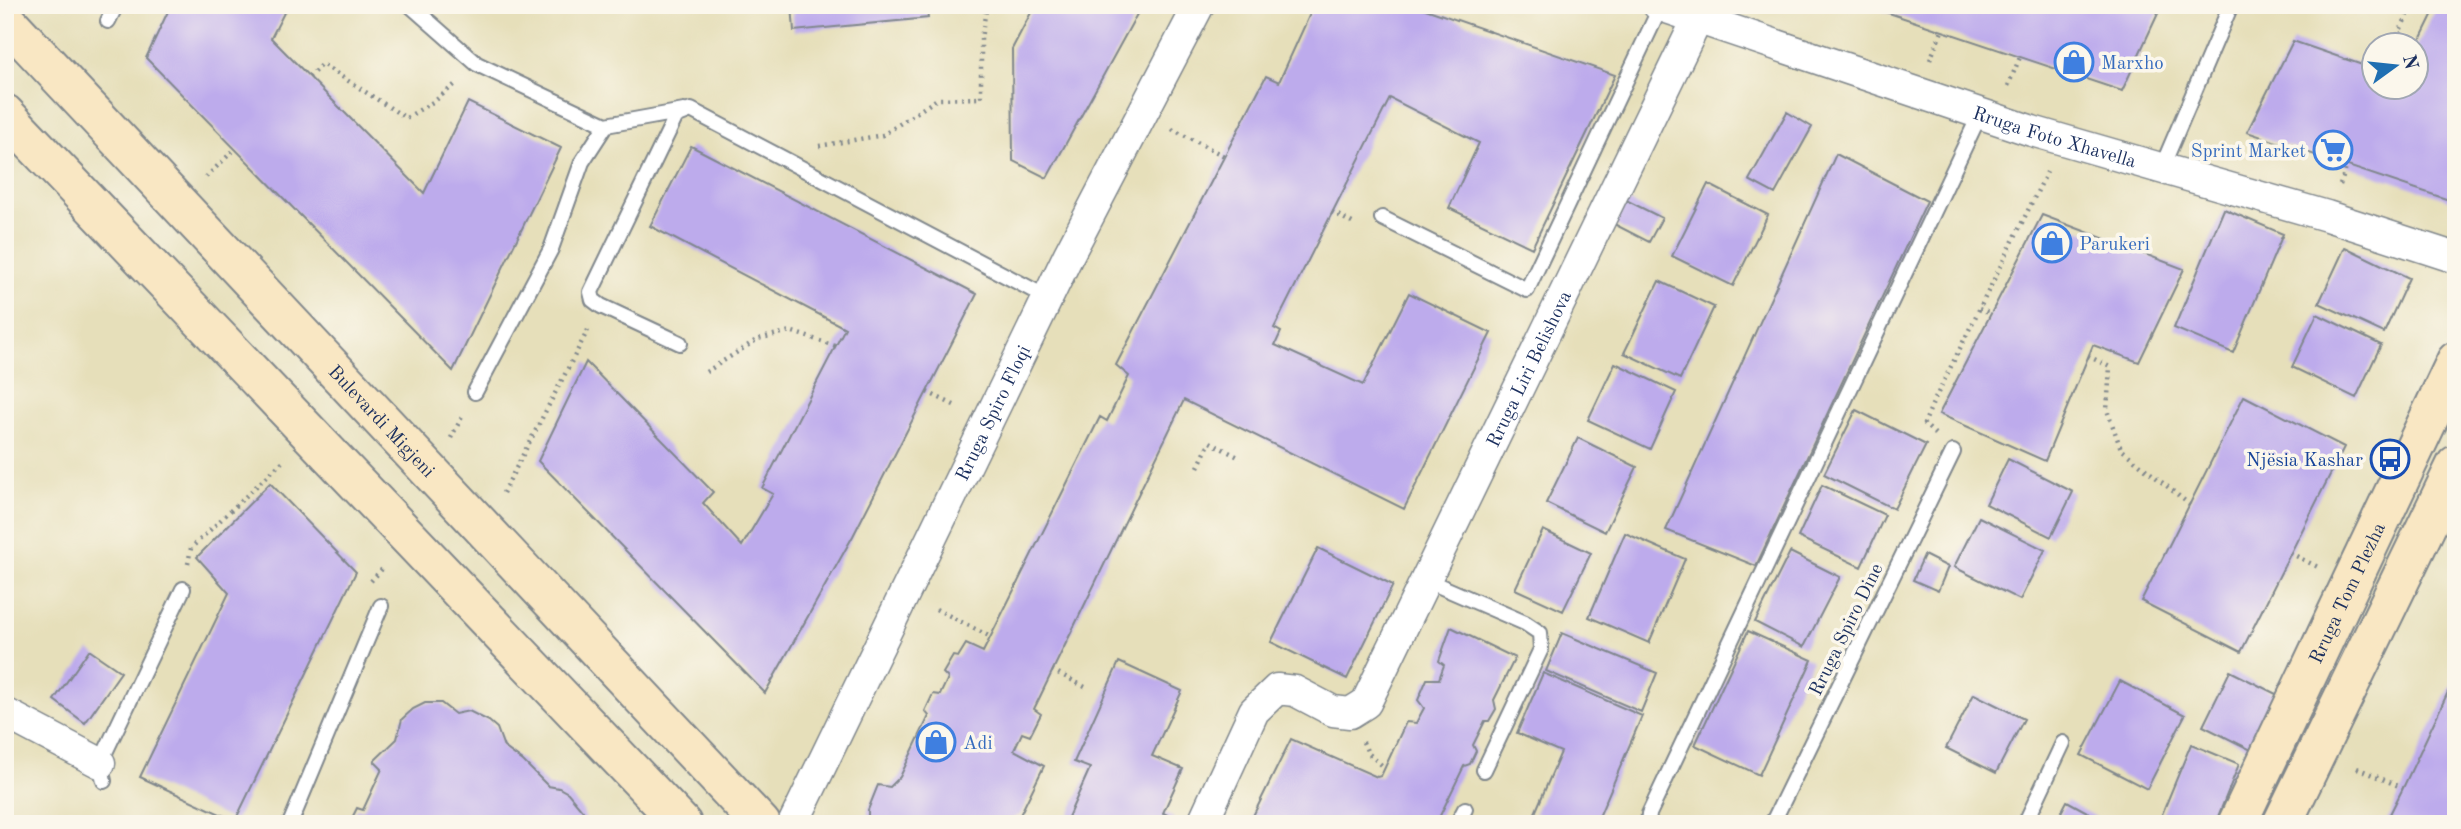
<svg xmlns="http://www.w3.org/2000/svg" width="2461" height="829" viewBox="0 0 2461 829" font-family="'Old Standard TT',serif">
	<style>
		.building { fill: #bdabec }
		.lines { fill: none; stroke-linecap: round; stroke-linejoin: round }
		.service-casing { stroke: #80878c; stroke-width: 18 }
		.minor-casing { stroke: #80878c; stroke-width: 33 }
		.secondary-casing { stroke: #80878c; stroke-width: 42 }
		.path { stroke: #80878c; stroke-width: 4.5; stroke-dasharray: 2 5; stroke-linecap: butt }
		.service { stroke: #fff; stroke-width: 14 }
		.minor { stroke: #fff; stroke-width: 30 }
		.secondary { stroke: #f9e7c3; stroke-width: 38 }
		.labels { text-anchor: middle; stroke-width: 7; stroke-linejoin: round; paint-order: stroke }
		.shop-label { font-size: 19px; fill: #366cbe; stroke: #fbf7ec; text-anchor: start }
		.street-label { font-size: 19px; fill: #1b2f5e; stroke: #fbf7ec }
		.transit-label { font-size: 19px; fill: #164399; stroke: #fbf7ec; text-anchor: end }
	</style>
	<rect width="100%" height="100%" fill="#fbf7ec"/>
	<filter id="ink" filterUnits="userSpaceOnUse"><feTurbulence type="fractalNoise" baseFrequency=".0143" numOctaves="2"/><feDisplacementMap in="SourceGraphic" scale="14" xChannelSelector="R" yChannelSelector="G"/><feConvolveMatrix kernelMatrix="1 2 1 2 8 2 1 2 1" color-interpolation-filters="sRGB"/></filter>
	<filter id="wash" filterUnits="userSpaceOnUse"><feTurbulence type="fractalNoise" baseFrequency=".00686" numOctaves="4" result="noise"/><feDisplacementMap in="SourceGraphic" scale="28" xChannelSelector="R" yChannelSelector="G"/><feGaussianBlur stdDeviation="1.57" result="paint"/><feColorMatrix in="noise" values="0 0 0 0 0 0 0 0 0 0 0 0 0 0 0 0 0 1.4 0 .05"/><feComposite in="paint" operator="in"/></filter>
	<g filter="url(#wash)">
		<rect width="100%" height="100%" fill="#e6dfba"/>
		<g id="blocks">
			<path class="building" d="M171 5H288L271 38 424 193 468 102 561 148 453 371 146 58Z
				M792 5H926L928 18 794 31Z
				M1035 5H1142L1047 178 1013 161 1012 49Z
				M1314 5H1414L1615 75 1532 248 1449 208 1479 143 1390 98 1274 328 1281 332 1275 345 1363 385 1409 293 1491 333 1404 509 1184 400 1034 709 1041 714 1030 736 1022 733 1014 750 1044 766 1020 815 1001 823 987 824H868V810L878 785 890 787 900 777 929 716 925 711 933 694 940 695 948 678 943 673 953 656 958 657 966 644 983 652 1100 417 1107 421 1129 376 1116 365 1266 76 1279 82Z
				M1865 5H2162L2122 91Z
				M2437 5H2456V193L2452 201 2247 132 2293 41 2374 69V88H2416V48Z
				M1787 112 1812 127 1775 194 1749 180Z
				M691 146 977 294 853 536 765 693 538 461 586 362 713 492 703 503 742 546 773 494 762 488 845 328 650 226Z
				M1836 154 1927 201 1756 566 1666 530Z
				M1708 184 1768 215 1733 286 1672 256Z
				M1624 199 1662 218 1649 242 1612 223Z
				M2224 209 2283 234 2233 353 2174 328Z
				M2042 215 2184 269 2139 362 2093 345 2045 461 1939 414Z
				M2345 247 2409 278 2384 333 2319 303Z
				M1659 281 1714 307 1680 379 1624 353Z
				M2317 314 2381 345 2356 398 2292 367Z
				M1615 363 1676 392 1650 449 1588 420Z
				M2244 396 2344 447 2241 652 2141 601Z
				M1856 410 1926 445 1894 509 1824 474Z
				M1578 438 1637 467 1605 532 1546 503Z
				M2008 459 2073 492 2051 537 1986 504Z
				M270 483 356 572 235 821 140 777 229 593 197 557Z
				M1822 485 1885 515 1861 567 1798 537Z
				M1979 517 2045 550 2020 600 1954 567Z
				M1543 530 1591 553 1563 611 1515 589Z
				M1625 533 1685 559 1649 643 1589 617Z
				M1318 548 1393 585 1347 679 1271 642Z
				M1790 552 1840 577 1804 647 1755 622Z
				M1924 555 1948 567 1938 591 1913 580Z
				M1451 627 1515 658 1494 700 1496 709 1489 721H1485L1473 745 1476 751 1470 764 1464 766 1436 824H1249L1291 739 1377 777 1381 776 1406 722 1416 723 1424 708 1418 700 1427 679H1439L1444 665 1439 661Z
				M1748 631 1812 660 1759 775 1695 745Z
				M1562 633 1657 673 1641 712 1546 671Z
				M89 650 121 672 85 723 54 700Z
				M1119 662 1182 691 1152 756 1183 769 1163 813 1174 818 1171 824H1065L1090 768 1074 762Z
				M2230 671 2280 696 2253 751 2203 726Z
				M1543 673 1642 716 1596 824H1561L1535 813 1561 752 1517 733Z
				M2456 675V824H2385L2403 788Z
				M2120 681 2185 715 2147 789 2081 755Z
				M1974 694 2024 719 1996 773 1946 748Z
				M425 703H441L455 714 469 711 489 721 497 728 504 747 523 761 548 786 559 788 568 793 583 811 587 824H349L357 808 363 810 382 769 374 761 397 739 402 719 413 709Z
				M2191 744 2239 764 2215 824H2158Z
				M2067 801 2109 824H2055Z"/>
		</g>
	</g>
	<g filter="url(#ink)">
		<use href="#blocks" fill-opacity="0" stroke="#80878c" stroke-width="2"/>
		<g class="lines">
			<defs>
				<path id="service" d="M410 5 477 64 606 125
					M108 21 116 5
					M2162 167 2231 5
					M1382 218 1527 290 1661 6
					M680 343 601 306 593 300 591 292 676 116 691 110 1048 298
					M475 392 551 249 582 162 606 125 684 111
					M1426 580 1525 623 1540 633 1541 649 1484 770
					M104 781 100 763 183 589
					M290 824 381 606
					M1457 824 1465 809
					M1648 824 1649 814 1980 114
					M1772 824 1953 452
					M2025 824 2063 743"/>
				<g id="minor">
					<path id="s1" d="M1658 5 2032 131 2327 216 2456 258"/>
					<path d="M5 713 100 763"/>
					<path id="s2" d="M793 824 1068 256 1199 5"/>
					<path id="s3" d="M1202 824 1254 711 1277 689 1295 691 1333 711 1350 713 1366 703 1698 18"/>
				</g>
				<g id="secondary">
					<path id="s4" d="M5 19 761 824"/>
					<path d="M5 114 682 824"/>
					<path id="s5" d="M2237 824 2456 361"/>
					<path d="M2282 824 2456 465"/>
				</g>
			</defs>
			<use href="#service" class="service-casing"/>
			<use href="#minor" class="minor-casing"/>
			<use href="#secondary" class="secondary-casing"/>
			<path class="path" d="M2399 33 2418 42
				M2389 46 2399 33 2412 5
				M1930 60 1942 31
				M309 77 322 64 406 118 436 100 458 82
				M2008 86 2020 57
				M1172 129 1224 156
				M819 146 883 135 937 99 981 98V38L987 5
				M206 177 235 149
				M2340 185 2347 166
				M5 188 14 179
				M1332 212 1356 225
				M1979 309 1991 314
				M2088 356 2110 367 2107 410 2121 449 2190 505
				M706 372 758 339 790 331 835 346
				M927 392 958 407
				M1935 434 1924 424 1932 405 2047 172
				M451 438 463 415
				M1198 467 1210 442 1238 457
				M503 493 588 330
				M2290 553 2318 567
				M188 564 191 548 282 462
				M371 581 384 567
				M936 609 991 637
				M1052 670 1089 689
				M1363 742 1368 753 1385 768
				M2357 768 2403 788"/>
			<use href="#service" class="service"/>
			<use href="#minor" class="minor"/>
			<use href="#secondary" class="secondary"/>
		</g>
	</g>
	<defs>
		<symbol id="shop-ring" viewBox="-11 -11 22 22"><circle r="9.5" fill="#fbf7ec" stroke="#3f7fe0" stroke-width="1.5"/><path d="M-5-2.5h2.3a2.7 3.5 0 0 1 5.4 0H5L5.5 6h-11ZM-1.5-2.5h3a1.5 2.3 0 0 0-3 0Z" fill="#3f7fe0"/></symbol>
		<symbol id="supermarket-ring" viewBox="-11 -11 22 22"><circle r="9.5" fill="#fbf7ec" stroke="#3f7fe0" stroke-width="1.5"/><path d="M-6-5.5h2.5l.6 2H6L4.5 2H-2.5L-4.4-4H-6ZM-1.5 3.2a1.3 1.3 0 1 0 .1 0ZM3 3.2a1.3 1.3 0 1 0 .1 0Z" fill="#3f7fe0"/></symbol>
		<symbol id="bus-ring" viewBox="-11 -11 22 22"><circle r="9.5" fill="#fbf7ec" stroke="#1a4fb4" stroke-width="1.5"/><path d="M-5-6H5V4H4V6H2V4H-2V6H-4V4H-5ZM-3.5-4V0h7V-4ZM-3.5 1.2v1.5H-2V1.2ZM2 1.2v1.5H3.5V1.2Z" fill="#1a4fb4"/></symbol>
	</defs>
	<g fill-rule="evenodd">
		<use href="#shop-ring" x="2052" y="40" width="44" height="44"/>
		<use href="#supermarket-ring" x="2311" y="128" width="44" height="44"/>
		<use href="#shop-ring" x="2030" y="221" width="44" height="44"/>
		<use href="#bus-ring" x="2368" y="437" width="44" height="44"/>
		<use href="#shop-ring" x="914" y="720" width="44" height="44"/>
	</g>
	<g class="labels">
		<g class="shop-label">
			<text x="2101" y="69">Marxho</text>
			<text x="2306" y="157" text-anchor="end">Sprint Market</text>
			<text x="2079" y="250">Parukeri</text>
			<text x="963" y="749">Adi</text>
		</g>
		<g class="street-label">
			<text dy="7" stroke="none"><textPath href="#s1" startOffset="418">Rruga Foto Xhavella</textPath></text>
			<text dy="7" stroke="none"><textPath href="#s3" startOffset="625">Rruga Liri Belishova</textPath></text>
			<text dy="7" stroke="none"><textPath href="#s2" startOffset="457">Rruga Spiro Floqi</textPath></text>
			<text dy="7" stroke="none"><textPath href="#s4" startOffset="551">Bulevardi Migjeni</textPath></text>
			<text dy="7" stroke="none"><textPath href="#s5" startOffset="256">Rruga Tom Plezha</textPath></text>
			<text transform="translate(1845 629) rotate(-64)" y="7">Rruga Spiro Dine</text>
		</g>
		<g class="transit-label">
			<text x="2363" y="466">Njësia Kashar</text>
		</g>
	</g>
	<rect width="2461" height="829" fill="none" stroke="#fbf7ec" stroke-width="28"/>
	<g transform="translate(2395 66) rotate(75)"><circle r="33" fill="#fbf7ec" stroke="#a1a7b3" stroke-width="2"/>
	<path d="M0-5L12 26L0 18L-12 26Z" fill="#1f6fb2"/>
	<text y="-10" font-size="19" font-weight="bold" text-anchor="middle" fill="#1b2f5e">N</text>
	</g>
</svg>
